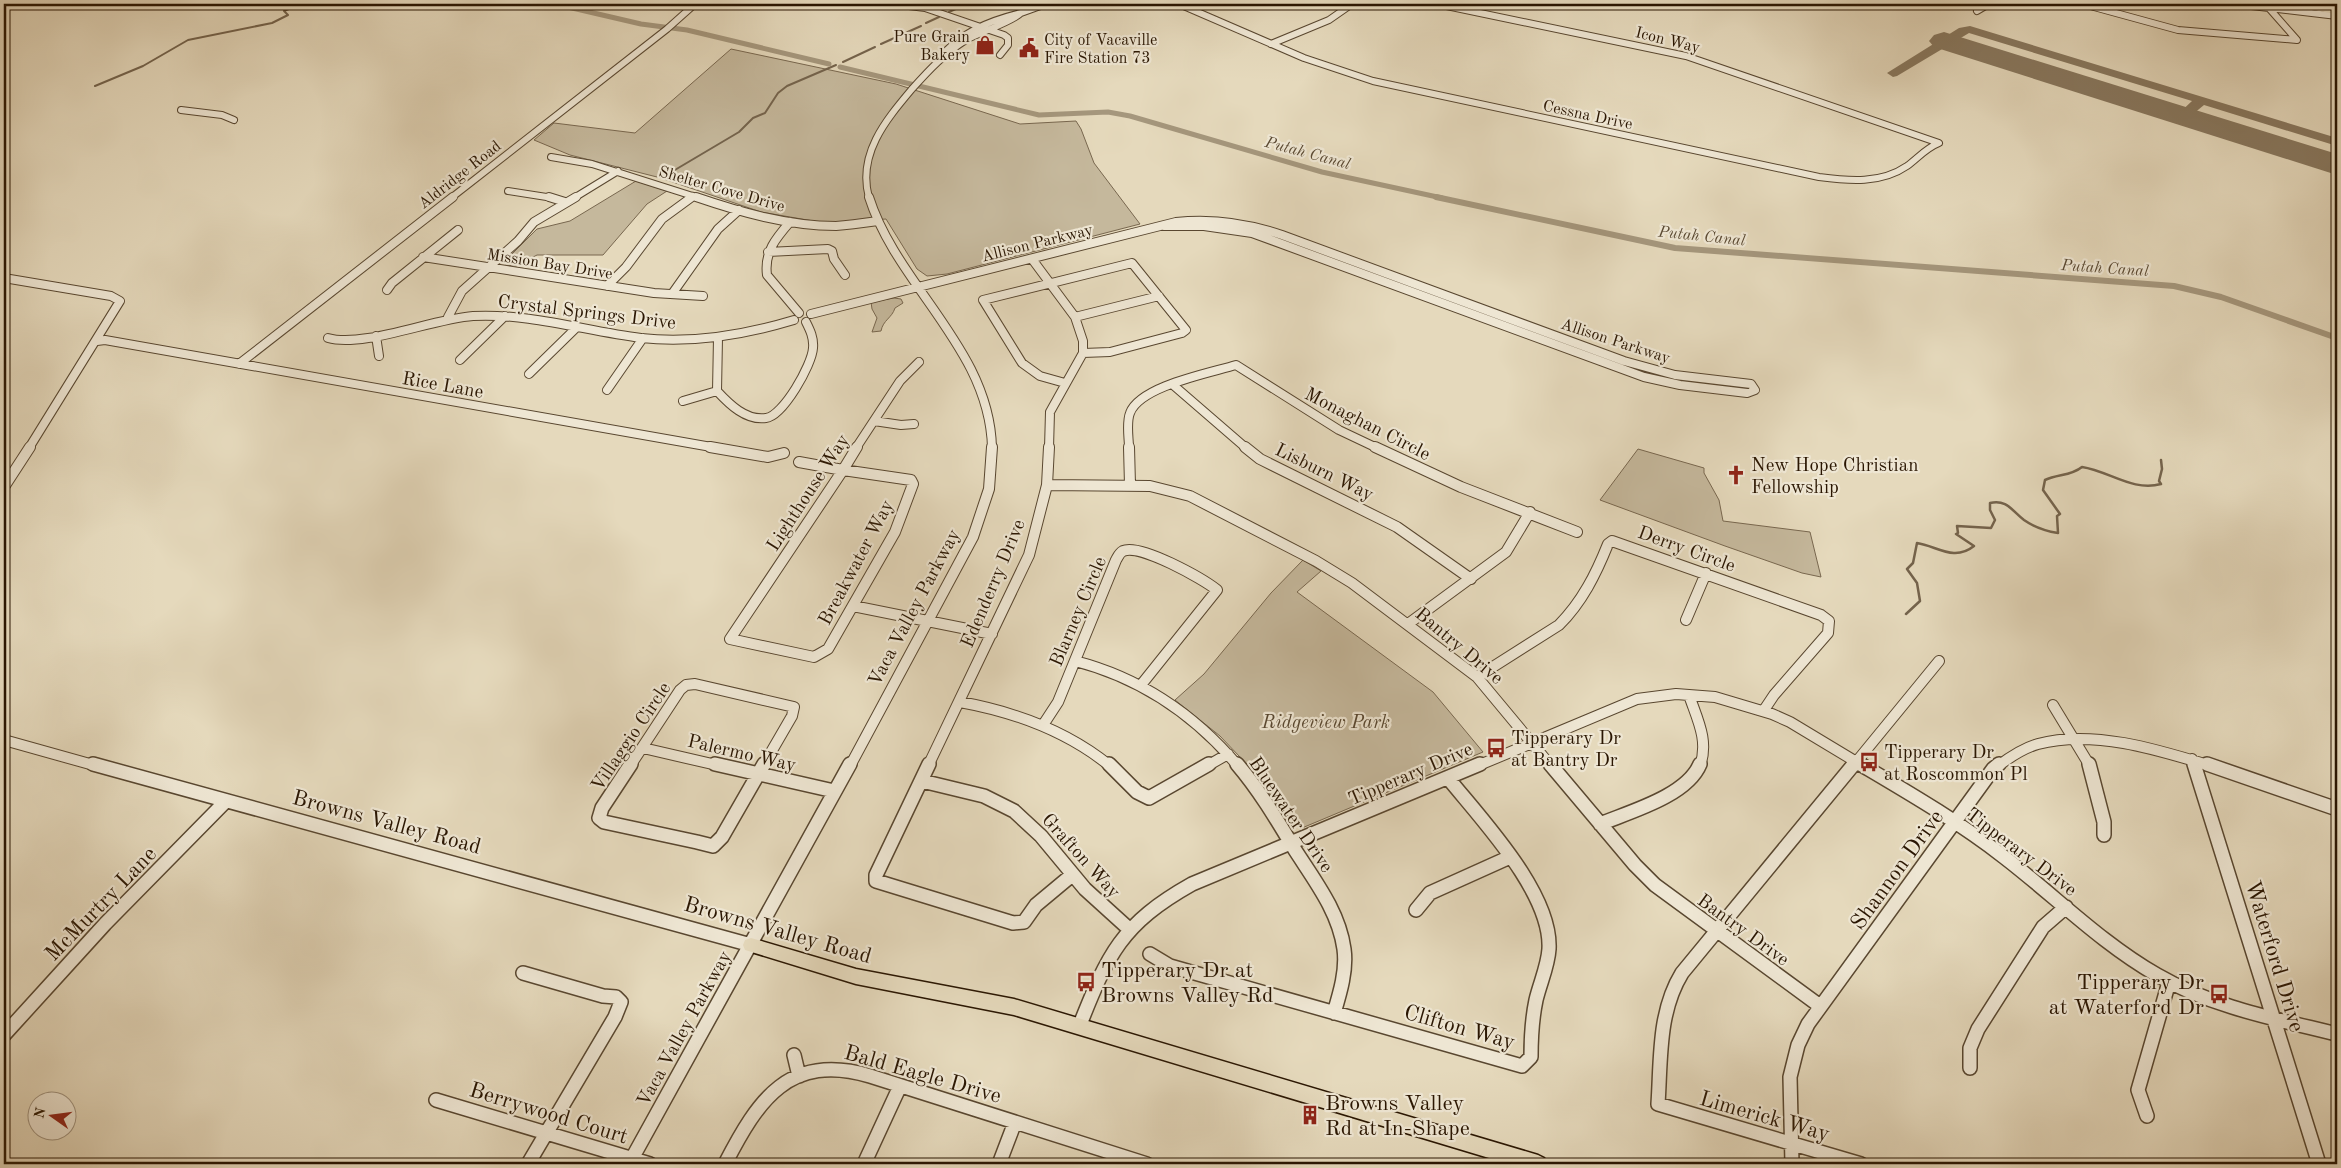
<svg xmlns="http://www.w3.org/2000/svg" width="2341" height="1168" viewBox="0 0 2341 1168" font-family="'Old Standard TT',serif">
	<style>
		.green { fill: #c5b89c; stroke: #78674f }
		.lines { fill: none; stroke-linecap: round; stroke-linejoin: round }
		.stream-far1 { stroke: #74634c; stroke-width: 2 }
		.stream { stroke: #74634c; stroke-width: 2.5 }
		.canal-far1 { stroke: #a5977d; stroke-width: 5 }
		.canal { stroke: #a5977d; stroke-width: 6 }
		.taxiway { fill: #88785f; fill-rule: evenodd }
		.runway { fill: #88785f; fill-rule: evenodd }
		.minor-far3-casing { stroke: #594730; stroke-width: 8 }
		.minor-far2-casing { stroke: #594730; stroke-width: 10 }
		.minor-far1-casing { stroke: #594730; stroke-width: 12 }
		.minor-casing { stroke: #594730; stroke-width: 16 }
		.major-casing { stroke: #2a1602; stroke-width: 3 }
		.highway-casing { stroke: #2a1602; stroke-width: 2 }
		.minor-far3 { stroke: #eee6d3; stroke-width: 6 }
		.minor-far2 { stroke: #eee6d3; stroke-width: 8 }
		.minor-far1 { stroke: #eee6d3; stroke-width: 10 }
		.minor { stroke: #eee6d3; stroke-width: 13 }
		.major { fill: #e5d9bc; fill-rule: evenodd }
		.highway { fill: #e5d9bc; fill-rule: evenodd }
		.labels { text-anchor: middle; stroke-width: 4.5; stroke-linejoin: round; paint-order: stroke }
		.far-poi-label { font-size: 16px; fill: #2a1602; stroke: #eee6d3; text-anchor: end }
		.far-street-label { font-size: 16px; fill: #2a1602; stroke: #eee6d3 }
		.far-water-label { font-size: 16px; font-style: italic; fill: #5b4a33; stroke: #eee6d3 }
		.street-label { font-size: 19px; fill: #2a1602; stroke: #eee6d3 }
		.poi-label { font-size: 19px; fill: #2a1602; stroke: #eee6d3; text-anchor: start }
		.park-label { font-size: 19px; font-style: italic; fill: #584730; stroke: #eee6d3 }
		.near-street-label { font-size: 22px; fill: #2a1602; stroke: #eee6d3 }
		.near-poi-label { font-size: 22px; fill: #2a1602; stroke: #eee6d3; text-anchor: start }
	</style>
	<rect width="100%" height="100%" fill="#e5d9bc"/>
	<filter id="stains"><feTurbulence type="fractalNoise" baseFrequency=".004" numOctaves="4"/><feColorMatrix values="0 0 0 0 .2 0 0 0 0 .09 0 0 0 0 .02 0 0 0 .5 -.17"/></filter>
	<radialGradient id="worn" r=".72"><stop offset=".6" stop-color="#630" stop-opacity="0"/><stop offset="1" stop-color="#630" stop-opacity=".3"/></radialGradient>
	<path class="green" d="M731 49 896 84 1020 124 1076 121 1081 129 1094 163 1140 224 947 274 927 276 917 269 886 219 825 223 761 212 661 178 570 155 534 140 554 123 635 133Z
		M636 181 667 191 647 204 603 255H537L516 266 505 265 506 260 537 229 570 221Z
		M894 298 901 299 903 303 895 308C892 318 883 320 881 331L872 332 877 318 872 309 871 302Z
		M1638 449 1704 468V473L1719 500 1723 521 1810 532 1821 577 1802 573 1725 546 1600 500Z
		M1303 560 1321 571 1297 592 1433 692 1483 752 1302 828 1290 824 1258 776 1220 736 1175 700 1204 674 1271 593Z"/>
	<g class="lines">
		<path class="stream-far1" d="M949 12 967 4
			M926 23 939 17
			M881 44 921 26
			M843 62 875 47
			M95 86 143 66 188 40 272 23 288 15 284 11 301 4
			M663 177 739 132 753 118 765 113 778 93 787 86 836 65"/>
		<path class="stream" d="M1906 614 1920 601 1917 583 1907 569 1913 563 1917 543C1937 546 1954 562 1974 546L1956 534 1958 533 1957 526 1991 528 1995 520 1990 510V503C2007 499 2012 511 2024 520 2034 527 2046 531 2058 533L2057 516 2060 514 2043 490 2045 480C2058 474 2071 476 2082 467 2109 471 2133 492 2161 484L2159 481 2162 469 2161 460"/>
		<path class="canal-far1" d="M555 4 641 24 687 30 829 64
			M840 67 1039 115 1108 112 1130 116 1322 172 1442 198"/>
		<path class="canal" d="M1436 197 1675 248 2174 286 2221 297 2337 338"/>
		<path class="taxiway" d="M1970 26 2337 138V146L2204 105 2187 119H2177L2176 116 2192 101 1969 33 1897 76 1893 77 1887 73 1959 28Z"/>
		<path class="runway" d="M1944 32 2337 154V175L1934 47 1929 41 1934 35Z"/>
		<defs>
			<path id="minor-far3" d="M893 4 925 8 1004 35 1008 38V45L1000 55
				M1179 4 1304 58 1373 81 1819 177C1849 181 1881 184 1907 166 1918 158 1926 148 1939 143L1686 56 1437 4
				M2083 4 2178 30 2297 40 2268 7
				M2234 4 2337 16
				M1977 11 1989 4
				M1021 13 1046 4
				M1271 44 1329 20 1352 4
				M181 110 222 115 234 120
				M551 157 592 164 699 198
				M508 191 553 198
				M451 198 667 29 695 4
				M574 198 618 171
				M691 198 693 196
				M869 198C857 154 886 120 912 89 929 70 945 53 966 40 980 32 1012 22 1021 13 988 21 959 33 938 60"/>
			<path id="minor-far2" d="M549 197 565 202
				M696 197C740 212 788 226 836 226 850 225 864 223 878 221
				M869 197C897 286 990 349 992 448
				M790 222C776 238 764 252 767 275L799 313
				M768 252 828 249 832 251 834 259 845 275
				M423 257 654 293 703 296
				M1032 259 1075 317 1083 341V353L1050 412 1049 448
				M4 278 111 296 120 301 29 448
				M607 286 626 267 662 219 692 197
				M387 290 392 283 458 230
				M672 294 718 229 739 210
				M811 314 1176 222C1213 218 1247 223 1282 235L1624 361 1675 375 1751 384 1755 390 1747 393 1680 385 1644 377 1252 233 1204 226H1164
				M448 317 462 291 518 241 534 222 576 197
				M1075 317 1159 296
				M376 336 379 356
				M328 338C363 348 432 319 473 316 530 313 585 331 641 338 693 344 744 335 794 320
				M718 338 717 391C729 404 746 421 766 418 783 416 812 365 813 348 814 338 810 330 806 322
				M97 341 105 340 717 448
				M460 360 505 316
				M239 364 453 197
				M529 374 576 328
				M1065 383 1040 376 1022 363 983 300 1132 263 1186 330 1182 333 1110 352 1083 353
				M1172 384 1246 448
				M607 390 643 338
				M683 401 717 391
				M874 421 901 425 914 424
				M856 448 900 381 919 362
				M1129 448C1129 438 1126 423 1130 413 1140 386 1210 373 1236 365L1339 430 1377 448"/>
			<path id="minor-far1" d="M710 447 768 457 784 453
				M1129 447 1130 485
				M1245 447 1260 459 1397 527 1471 579
				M1375 447 1461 487 1577 532
				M799 462 843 470
				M843 470 911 480 913 484 895 532 828 649 814 657 730 639Z
				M843 470 857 447
				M1047 485 1150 486 1190 496 1316 561 1352 583 1477 677 1551 766
				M4 487 30 447
				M853 606 992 634
				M1686 620 1706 573
				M1408 624 1506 552 1530 512
				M1075 661C1141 678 1194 714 1238 766
				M1477 677 1559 625C1582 602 1596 574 1608 544L1612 541 1821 615 1829 621 1828 633 1774 695 1764 710
				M1689 695C1697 719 1709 740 1700 766
				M960 702C1015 712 1067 731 1110 766
				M2053 705 2090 766
				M1043 725 1058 702 1116 560C1118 557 1119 553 1123 551 1140 543 1203 579 1217 590L1141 685
				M4 740 97 766
				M643 748 721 766
				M2192 759 2194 766
				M630 766 680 690 686 685 695 684 794 707 792 716 763 766
				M850 766 973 537 989 489 992 447
				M928 766 1029 555 1047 485 1049 447
				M1207 766 1228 754
				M1477 766 1637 699 1676 694 1715 697 1772 714 1790 722 1863 766
				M1853 766 1939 661
				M1998 766C2010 757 2023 748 2038 744 2093 729 2159 750 2211 766"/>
			<path id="minor" d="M93 764 751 945
				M631 764 602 808 599 818 604 822 697 842 713 846 722 837 764 764
				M715 764 834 791
				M929 764 876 875V881L1013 923 1024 922 1036 905 1072 875
				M1109 764 1137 792 1149 798 1209 764
				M1237 764C1260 791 1277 820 1295 850 1315 881 1339 912 1344 949 1347 970 1340 993 1334 1013
				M1550 764 1635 865 1655 885 1820 1006
				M1854 764 1682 973C1658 1012 1661 1059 1658 1104L1861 1164
				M1860 764C1909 793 1959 822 2004 857 2055 896 2101 943 2157 975 2212 1007 2276 1019 2337 1034
				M2089 764 2104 822V835
				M2194 764 2319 1164
				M2207 764 2337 809
				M922 781 984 796 1014 811 1041 836 1085 889 1128 928
				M1600 824C1629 812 1687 796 1700 764
				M1416 910 1430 893 1510 857
				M1150 954 1170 966 1522 1066 1531 1057C1531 1038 1532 1019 1536 1000 1540 983 1548 966 1549 949 1552 893 1481 819 1448 778
				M523 973 603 996 616 997 621 1002 615 1017 528 1164
				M1079 1027C1108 954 1121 924 1192 884L1480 764
				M4 1035 105 924 226 801
				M794 1055 799 1076
				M1970 1068V1048L1978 1029 2043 927 2066 907
				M436 1100 650 1164
				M2147 1116 2138 1090 2169 982
				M629 1164 850 764
				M725 1164C758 1100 789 1052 870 1076L1147 1164
				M864 1164 900 1086
				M999 1164 1015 1122
				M1792 1164 1790 1077 1798 1045 1808 1024 1993 769 1999 764"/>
			<path id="major" d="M751 938 856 969 1014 999 1538 1155 1544 1158 1547 1164H1509L1014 1015 856 984 745 950 743 945 745 940Z"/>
			<path id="highway" d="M2276 4H2295L2337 10V14Z"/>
		</defs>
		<use href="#minor-far3" class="minor-far3-casing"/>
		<use href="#minor-far2" class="minor-far2-casing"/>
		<use href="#minor-far1" class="minor-far1-casing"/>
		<use href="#minor" class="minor-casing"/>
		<use href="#major" class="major-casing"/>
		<use href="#highway" class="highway-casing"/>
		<use href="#minor-far3" class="minor-far3"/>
		<use href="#minor-far2" class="minor-far2"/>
		<use href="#minor-far1" class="minor-far1"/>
		<use href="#minor" class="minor"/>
		<use href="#major" class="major"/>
		<use href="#highway" class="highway"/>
	</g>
	<defs>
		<symbol id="shop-bare" viewBox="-9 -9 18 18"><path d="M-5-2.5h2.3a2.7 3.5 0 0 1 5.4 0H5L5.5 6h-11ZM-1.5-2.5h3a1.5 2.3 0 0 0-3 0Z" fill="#8f2418" stroke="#eee6d3" stroke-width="2.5" paint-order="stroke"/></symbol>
		<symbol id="civic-bare" viewBox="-9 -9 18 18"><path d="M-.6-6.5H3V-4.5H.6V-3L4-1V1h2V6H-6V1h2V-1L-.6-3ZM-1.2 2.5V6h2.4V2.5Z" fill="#8f2418" stroke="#eee6d3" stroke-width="2.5" paint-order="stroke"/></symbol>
		<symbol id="church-bare" viewBox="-9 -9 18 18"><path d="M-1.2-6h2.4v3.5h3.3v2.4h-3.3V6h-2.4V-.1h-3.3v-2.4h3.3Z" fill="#8f2418" stroke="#eee6d3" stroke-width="2.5" paint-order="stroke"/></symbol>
		<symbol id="bus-bare" viewBox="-9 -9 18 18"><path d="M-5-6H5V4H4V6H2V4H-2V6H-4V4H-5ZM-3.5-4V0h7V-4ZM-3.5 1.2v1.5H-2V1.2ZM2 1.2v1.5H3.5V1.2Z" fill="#8f2418" stroke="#eee6d3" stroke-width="2.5" paint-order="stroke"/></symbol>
		<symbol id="building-bare" viewBox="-9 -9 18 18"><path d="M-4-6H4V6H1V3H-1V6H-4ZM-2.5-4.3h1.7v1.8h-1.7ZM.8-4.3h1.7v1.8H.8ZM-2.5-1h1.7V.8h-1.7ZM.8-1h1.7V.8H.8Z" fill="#8f2418" stroke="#eee6d3" stroke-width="2.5" paint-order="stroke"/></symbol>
	</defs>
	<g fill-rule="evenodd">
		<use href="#shop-bare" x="971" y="31" width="28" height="28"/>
		<use href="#civic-bare" x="1015" y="34" width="28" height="28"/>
		<use href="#church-bare" x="1722" y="461" width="28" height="28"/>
		<use href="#bus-bare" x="1482" y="734" width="28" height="28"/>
		<use href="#bus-bare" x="1855" y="748" width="28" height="28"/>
		<use href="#bus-bare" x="1072" y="968" width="28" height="28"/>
		<use href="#bus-bare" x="2205" y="980" width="28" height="28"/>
		<use href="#building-bare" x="1296" y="1101" width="28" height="28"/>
	</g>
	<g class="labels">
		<g class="far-poi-label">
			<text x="970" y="42">Pure Grain<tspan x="970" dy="18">Bakery</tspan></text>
			<text x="1044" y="45" text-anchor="start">City of Vacaville<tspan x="1044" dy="18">Fire Station 73</tspan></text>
		</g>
		<g class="far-street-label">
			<text transform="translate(1668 39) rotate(14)" y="6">Icon Way</text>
			<text transform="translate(1588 114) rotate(12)" y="6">Cessna Drive</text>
			<text transform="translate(459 174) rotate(-38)" y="6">Aldridge Road</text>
			<text transform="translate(722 188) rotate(16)" y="6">Shelter Cove Drive</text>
			<text transform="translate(1037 242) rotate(-14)" y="6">Allison Parkway</text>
			<text transform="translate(550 263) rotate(9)" y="6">Mission Bay Drive</text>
			<text transform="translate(1616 340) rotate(18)" y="6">Allison Parkway</text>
		</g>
		<g class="far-water-label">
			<text transform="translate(1308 152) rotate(15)" y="6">Putah Canal</text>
			<text transform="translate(1702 235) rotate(6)" y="6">Putah Canal</text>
			<text transform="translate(2105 267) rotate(4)" y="6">Putah Canal</text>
		</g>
		<g class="street-label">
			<text transform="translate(587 311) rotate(7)" y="7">Crystal Springs Drive</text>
			<text transform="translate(443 384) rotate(10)" y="7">Rice Lane</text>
			<text transform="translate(1368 423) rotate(27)" y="7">Monaghan Circle</text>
			<text transform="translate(1325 471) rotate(26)" y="7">Lisburn Way</text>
			<text transform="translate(807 492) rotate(-57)" y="7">Lighthouse Way</text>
			<text transform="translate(1687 548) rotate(20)" y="7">Derry Circle</text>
			<text transform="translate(855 562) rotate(-62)" y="7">Breakwater Way</text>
			<text transform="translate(992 583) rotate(-67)" y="7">Edenderry Drive</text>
			<text transform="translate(913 607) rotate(-62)" y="7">Vaca Valley Parkway</text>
			<text transform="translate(1077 611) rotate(-67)" y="7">Blarney Circle</text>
			<text transform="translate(1460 645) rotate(40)" y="7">Bantry Drive</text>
			<text transform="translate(630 736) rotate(-56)" y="7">Villaggio Circle</text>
			<text transform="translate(742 752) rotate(13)" y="7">Palermo Way</text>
			<text transform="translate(1410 773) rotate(-23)" y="7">Tipperary Drive</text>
			<text transform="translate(1292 814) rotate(56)" y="7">Bluewater Drive</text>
			<text transform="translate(2022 851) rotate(37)" y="7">Tipperary Drive</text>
			<text transform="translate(1082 855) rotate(48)" y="7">Grafton Way</text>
			<text transform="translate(1744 929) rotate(36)" y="7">Bantry Drive</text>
			<text transform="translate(683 1028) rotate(-61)" y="7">Vaca Valley Parkway</text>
		</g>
		<g class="poi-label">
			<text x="1751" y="471">New Hope Christian<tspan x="1751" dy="22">Fellowship</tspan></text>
			<text x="1511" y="744">Tipperary Dr<tspan x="1511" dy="22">at Bantry Dr</tspan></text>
			<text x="1884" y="758">Tipperary Dr<tspan x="1884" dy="22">at Roscommon Pl</tspan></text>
		</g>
		<g class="park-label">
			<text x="1326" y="728">Ridgeview Park</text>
		</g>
		<g class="near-street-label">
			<text transform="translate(387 821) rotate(15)" y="8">Browns Valley Road</text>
			<text transform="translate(1896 869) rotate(-54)" y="8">Shannon Drive</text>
			<text transform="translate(100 903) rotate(-46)" y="8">McMurtry Lane</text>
			<text transform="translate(778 929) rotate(16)" y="8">Browns Valley Road</text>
			<text transform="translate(2276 956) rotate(73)" y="8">Waterford Drive</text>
			<text transform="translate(1460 1026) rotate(16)" y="8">Clifton Way</text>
			<text transform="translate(923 1073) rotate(16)" y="8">Bald Eagle Drive</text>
			<text transform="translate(549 1112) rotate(17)" y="8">Berrywood Court</text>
			<text transform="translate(1765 1115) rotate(16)" y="8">Limerick Way</text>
		</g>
		<g class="near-poi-label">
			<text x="1101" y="977">Tipperary Dr at<tspan x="1101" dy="25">Browns Valley Rd</tspan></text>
			<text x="2204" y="989" text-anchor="end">Tipperary Dr<tspan x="2204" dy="25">at Waterford Dr</tspan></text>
			<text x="1325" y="1110">Browns Valley<tspan x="1325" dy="25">Rd at In-Shape</tspan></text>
		</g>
	</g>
	<rect width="2341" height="1168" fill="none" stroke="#e5d9bc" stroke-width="20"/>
	<rect x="5" y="5" width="2331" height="1158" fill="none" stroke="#2a1602" stroke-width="2.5"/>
	<rect x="10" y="10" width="2321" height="1148" fill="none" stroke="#2a1602"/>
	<g transform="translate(52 1116) rotate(284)"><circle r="24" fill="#eee6d3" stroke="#a0937f"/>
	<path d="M0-4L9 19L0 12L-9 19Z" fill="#8f2418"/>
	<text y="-8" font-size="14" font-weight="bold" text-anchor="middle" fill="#2a1602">N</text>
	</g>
	<rect width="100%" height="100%" filter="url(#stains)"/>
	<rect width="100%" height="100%" fill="url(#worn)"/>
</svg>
